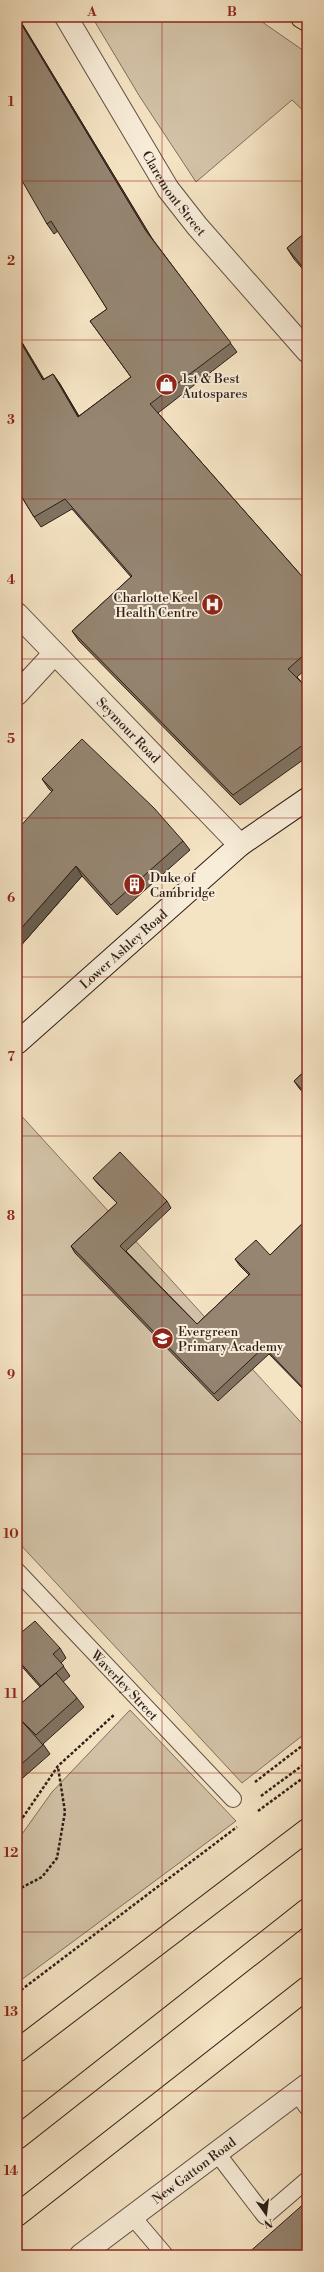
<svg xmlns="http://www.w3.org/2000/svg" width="324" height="2272" viewBox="0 0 324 2272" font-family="'Libre Bodoni',serif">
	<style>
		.green { fill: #d3c2a7; stroke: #807060 }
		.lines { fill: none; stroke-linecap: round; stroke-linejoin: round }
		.lane-casing { stroke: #605043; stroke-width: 18 }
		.street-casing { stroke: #605043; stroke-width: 24 }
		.secondary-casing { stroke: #2e1e18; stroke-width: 24 }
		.primary-casing { stroke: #2e1e18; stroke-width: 24 }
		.highway-casing { stroke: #2e1e18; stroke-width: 24 }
		.path { stroke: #2e1e18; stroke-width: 2.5; stroke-dasharray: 3 2; stroke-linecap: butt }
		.lane { stroke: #f8edd9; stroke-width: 16 }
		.street { stroke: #f8edd9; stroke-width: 22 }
		.secondary { stroke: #f8edd9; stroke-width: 22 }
		.primary { stroke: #f5e4c4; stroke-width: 22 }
		.highway { stroke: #f5e4c4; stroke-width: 22 }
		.wall { fill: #807261; stroke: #2e1e18 }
		.shaded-wall { fill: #685d4f; stroke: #2e1e18 }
		.building { fill: #958571; stroke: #2e1e18 }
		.grid { fill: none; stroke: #8f2418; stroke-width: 1; stroke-opacity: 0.55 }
		.labels { text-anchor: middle; stroke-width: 4; stroke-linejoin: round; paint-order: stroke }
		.street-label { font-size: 13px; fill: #2e1e18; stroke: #f8edd9 }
		.poi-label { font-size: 13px; fill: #2e1e18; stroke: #f8edd9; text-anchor: start }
		.neatline { fill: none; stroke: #8f2418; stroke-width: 1.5 }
		.grid-label { font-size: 13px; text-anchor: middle; font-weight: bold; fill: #8f2418 }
	</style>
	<rect width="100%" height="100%" fill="#f5e4c4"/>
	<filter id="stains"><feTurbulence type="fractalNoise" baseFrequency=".005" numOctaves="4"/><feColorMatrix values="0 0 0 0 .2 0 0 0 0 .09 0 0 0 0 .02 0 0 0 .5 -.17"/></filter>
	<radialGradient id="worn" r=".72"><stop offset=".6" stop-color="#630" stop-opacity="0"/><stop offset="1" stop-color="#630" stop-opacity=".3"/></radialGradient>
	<path class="green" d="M92 17H255L307 53V114L292 100 196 182 140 97Z
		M17 1111 307 1429V1732L242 1783 17 1541Z
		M130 1710 236 1821 17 1983V1841L52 1792Z"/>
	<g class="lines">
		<defs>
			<g id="lane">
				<path id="s1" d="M17 1571 233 1799"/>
				<path d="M297 2093 307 2107"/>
				<path d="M216 2152 265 2216 307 2180"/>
				<path d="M131 2215 165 2255"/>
			</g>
			<g id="street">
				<path id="s2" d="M66 17 168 189 197 226 307 351"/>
				<path id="s3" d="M17 614 240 845"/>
				<path d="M17 694 54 654"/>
				<path id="s4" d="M81 2255 307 2085"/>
			</g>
			<g id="secondary">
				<path id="s5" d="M17 1043 240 845 307 799"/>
			</g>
			<path id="primary" d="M302 17 307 20"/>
			<path id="highway" d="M17 2051 307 1830
				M17 2138 307 1910
				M17 2215 307 1988"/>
		</defs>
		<use href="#lane" class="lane-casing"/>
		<use href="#street" class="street-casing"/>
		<use href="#secondary" class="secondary-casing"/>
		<use href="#primary" class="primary-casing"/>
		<use href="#highway" class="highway-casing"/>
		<path class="path" d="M255 1782 307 1742
			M261 1796 307 1762
			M258 1811 307 1775
			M17 1826 58 1766 115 1714
			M17 1890 42 1877 57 1858 65 1812 58 1767
			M17 1993 237 1827"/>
		<use href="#lane" class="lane"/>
		<use href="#street" class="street"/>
		<use href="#secondary" class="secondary"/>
		<use href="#primary" class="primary"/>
		<use href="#highway" class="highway"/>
	</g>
	<path class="wall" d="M17 17H18L151 237 237 352 158 413 307 582V668L297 677 307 688V757L240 805 79 641 72 631 131 577 72 509 41 527 34 517 17 489V334L44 379 53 374 60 384 79 416 131 377 90 321 107 309 58 231 54 234 47 224Z
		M307 231V274L294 259 287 248Z
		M42 779 183 841 190 850 117 915 82 876 17 950 52 792 49 789Z
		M307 1069V1097L299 1088 294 1081Z
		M93 1178 167 1201 171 1208 126 1251 197 1324 249 1275 240 1266 235 1259 270 1255 307 1219V1393L269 1354 218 1401 75 1253 71 1246 117 1203 98 1184Z
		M17 1636 60 1648 66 1658 61 1663 70 1676 63 1682 77 1698 84 1707 43 1744 50 1754 17 1783V1718L18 1717 17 1707 40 1687 17 1661Z"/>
	<path class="shaded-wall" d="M17 17H18L153 240 146 231Z
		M17 334 49 390 43 380 17 336Z
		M53 374 60 384 85 427 78 417Z
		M17 662 23 670 19 673 17 670Z
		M76 866 82 876 17 950V933Z"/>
	<path class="building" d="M17 17 146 231 231 343 150 404 307 582V652L288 669 307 688V742L233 795 72 631 132 576 65 499 34 517 17 489V336L43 380 53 374 78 417 131 377 90 321 107 309 51 221 47 224 17 172Z
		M307 231V270L306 271 287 248Z
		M82 739 154 808 183 841 111 905 76 866 17 933V830L53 790 42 779Z
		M307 1069V1095L294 1081Z
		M120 1152 167 1201 120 1246 197 1324 250 1274 235 1259 256 1240 270 1255 307 1219V1392L264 1347 214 1394 71 1246 117 1203 93 1178Z
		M307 1395V1402L303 1398Z
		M35 1621 60 1648 53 1654 64 1666 41 1686 17 1659V1636Z
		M56 1673 77 1698 36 1735 19 1718 43 1745 17 1768V1718L18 1716 17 1715V1707Z
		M307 2201V2255H246Z"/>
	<path class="grid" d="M162 17V2255M17 181H307M17 340H307M17 499H307M17 659H307M17 818H307M17 977H307M17 1136H307M17 1295H307M17 1454H307M17 1613H307M17 1773H307M17 1932H307M17 2091H307"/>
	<defs>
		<symbol id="shop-disc" viewBox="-11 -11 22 22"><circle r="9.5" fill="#8f2418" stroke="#f8edd9"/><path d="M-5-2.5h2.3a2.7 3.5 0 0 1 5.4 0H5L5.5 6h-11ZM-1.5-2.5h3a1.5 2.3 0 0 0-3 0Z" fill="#fff"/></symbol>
		<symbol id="hospital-disc" viewBox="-11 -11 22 22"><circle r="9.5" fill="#8f2418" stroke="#f8edd9"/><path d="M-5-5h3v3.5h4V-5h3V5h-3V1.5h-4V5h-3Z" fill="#fff"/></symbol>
		<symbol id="building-disc" viewBox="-11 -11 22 22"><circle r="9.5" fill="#8f2418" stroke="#f8edd9"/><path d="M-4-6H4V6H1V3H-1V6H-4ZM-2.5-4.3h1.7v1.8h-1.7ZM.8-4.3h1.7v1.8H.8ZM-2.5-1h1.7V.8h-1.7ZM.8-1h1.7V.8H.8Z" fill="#fff"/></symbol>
		<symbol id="school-disc" viewBox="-11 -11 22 22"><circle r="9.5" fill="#8f2418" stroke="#f8edd9"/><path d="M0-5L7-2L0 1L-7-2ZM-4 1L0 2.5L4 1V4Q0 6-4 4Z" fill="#fff"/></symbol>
	</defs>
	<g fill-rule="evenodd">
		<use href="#shop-disc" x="154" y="372" width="25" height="25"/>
		<use href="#hospital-disc" x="200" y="592" width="25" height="25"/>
		<use href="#building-disc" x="122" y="872" width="25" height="25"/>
		<use href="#school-disc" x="150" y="1326" width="25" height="25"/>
	</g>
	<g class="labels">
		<g class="street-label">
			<text dy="5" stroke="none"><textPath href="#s2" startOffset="207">Claremont Street</textPath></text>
			<text dy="5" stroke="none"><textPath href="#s3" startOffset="161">Seymour Road</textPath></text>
			<text dy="5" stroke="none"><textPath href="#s5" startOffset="142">Lower Ashley Road</textPath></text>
			<text dy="5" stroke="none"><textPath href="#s1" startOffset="157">Waverley Street</textPath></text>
			<text dy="5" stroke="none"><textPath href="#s4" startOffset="141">New Gatton Road</textPath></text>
		</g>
		<g class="poi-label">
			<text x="182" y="383">1st &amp; Best<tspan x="182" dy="15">Autospares</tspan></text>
			<text x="198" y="602" text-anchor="end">Charlotte Keel<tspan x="198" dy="15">Health Centre</tspan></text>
			<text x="150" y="882">Duke of<tspan x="150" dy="15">Cambridge</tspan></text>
			<text x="178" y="1336">Evergreen<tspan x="178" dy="15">Primary Academy</tspan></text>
		</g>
	</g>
	<rect width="324" height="2272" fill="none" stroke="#f5e4c4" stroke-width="44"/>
	<g transform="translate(266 2214) rotate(166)" stroke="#f8edd9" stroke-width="3" paint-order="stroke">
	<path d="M0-3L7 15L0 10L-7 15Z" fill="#2e1e18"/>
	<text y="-6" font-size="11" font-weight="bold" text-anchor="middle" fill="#2e1e18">N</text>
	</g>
	<rect x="22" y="22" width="280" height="2228" class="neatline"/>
	<g class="grid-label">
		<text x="92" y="16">A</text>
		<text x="232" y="16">B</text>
		<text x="11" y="106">1</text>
		<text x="11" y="265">2</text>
		<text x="11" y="424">3</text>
		<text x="11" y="584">4</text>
		<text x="11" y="743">5</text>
		<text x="11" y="902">6</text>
		<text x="11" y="1061">7</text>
		<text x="11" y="1220">8</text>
		<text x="11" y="1379">9</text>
		<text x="11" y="1538">10</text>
		<text x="11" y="1698">11</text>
		<text x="11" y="1857">12</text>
		<text x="11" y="2016">13</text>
		<text x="11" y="2175">14</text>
	</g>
	<rect width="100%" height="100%" filter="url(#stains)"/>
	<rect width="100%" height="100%" fill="url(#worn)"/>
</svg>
